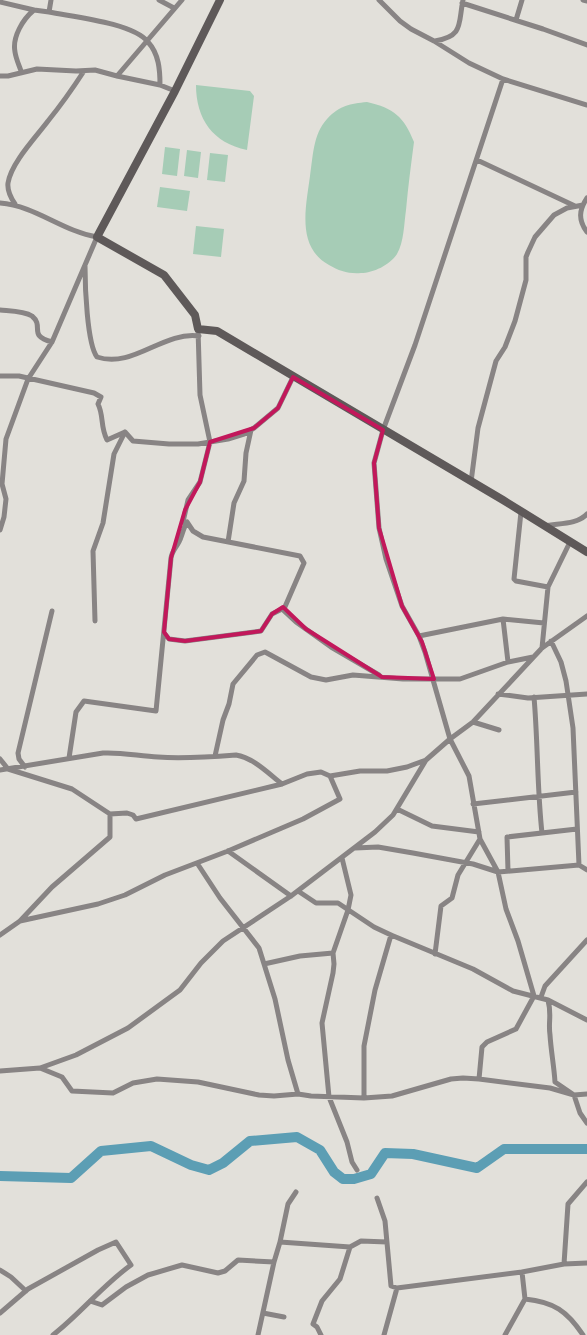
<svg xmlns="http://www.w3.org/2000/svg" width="587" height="1335" viewBox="0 0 587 1335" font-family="Raleway,sans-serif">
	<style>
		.green { fill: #a6ccb6 }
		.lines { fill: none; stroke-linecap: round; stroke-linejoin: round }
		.river { stroke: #5c9eb4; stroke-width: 10 }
		.street { stroke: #888484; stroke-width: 5 }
		.secondary { stroke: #5e5959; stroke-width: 8 }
		.marked { fill: none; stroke: #c2185b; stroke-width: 4; stroke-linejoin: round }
	</style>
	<rect width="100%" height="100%" fill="#e2e0da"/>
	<path class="green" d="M196 85 250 91 254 96 247 150C213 143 196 119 196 85Z
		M367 102C394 108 404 117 414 142 411 165 408 187 406 210 404 224 404 242 397 254 390 265 373 273 361 273 349 274 339 271 329 265 296 247 306 207 310 176 313 157 313 134 327 119 340 105 350 104 367 102Z
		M165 147 180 149 177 176 162 174Z
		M187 150 201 152 198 178 184 176Z
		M210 153 228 155 225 182 207 180Z
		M160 187 190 191 187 211 157 207Z
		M196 226 224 229 221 257 193 254Z"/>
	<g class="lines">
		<path class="river" d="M0 1176 71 1178 101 1151 151 1146 191 1165 209 1170 223 1163 250 1141 297 1137 320 1150 334 1172 343 1179H354L371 1174 385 1153 413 1154 477 1168 504 1149H587"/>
		<path class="street" d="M159 0 174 8
			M379 0 400 21 411 29 434 41 469 63 503 79 587 105
			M583 0 587 1
			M0 2 34 10C23 19 12 37 15 52 16 59 19 65 21 71
			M462 3 543 29 587 45
			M34 10 49 12 51 0
			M49 12C74 17 133 23 148 42 159 54 160 70 160 85
			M516 20 522 0
			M435 41C464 36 458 24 463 0
			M0 76H8L37 69 76 71 95 70 117 76 160 85 175 91
			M117 76 182 0
			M477 160 575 206
			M587 198C579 210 578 220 587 232
			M0 203C36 206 62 231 97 237L52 342 28 379 6 439 2 484 6 499 4 517 0 530
			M15 204C11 198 7 191 8 183 11 163 36 137 48 121 61 105 73 88 84 71
			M85 266C85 285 87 344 97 357 133 369 163 331 199 336
			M0 310C9 311 24 311 32 316 45 327 27 335 52 342
			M0 376H19L94 393 101 397 98 404C104 416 100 426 107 440L125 432 133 441 169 444H198L228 439 244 434 254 428 278 408 293 377
			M471 482 478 428 496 361 505 347 515 321 526 280V257L528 252 535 237 554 215 567 208 583 205
			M521 512 514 579 516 581 548 587
			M187 522 193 531 203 537 300 556 304 563 284 609
			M544 526C558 523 577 525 587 514
			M228 542 234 503 244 481 246 453 251 430
			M503 619 508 662
			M95 621 93 551 103 523 114 454 125 432
			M164 633 169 639 185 641 261 631 272 614 282 609 296 622 331 647 379 675
			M419 636 503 619 544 623
			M551 641 561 662 566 681 573 728 579 865
			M542 648 548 587 570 542
			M498 694 528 698 587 694
			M534 697C538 743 537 788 542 833
			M473 722 499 730
			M215 756 223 720 229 704 233 684 257 655 265 652 311 677 326 680 353 675 403 679H460L508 662 533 657
			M69 758 76 712 84 701 156 711 171 558C172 551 176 548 179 542 182 536 183 529 187 522H183L188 500 200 482 210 442 200 395 198 329
			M0 759 8 769 72 789 110 814 127 813 133 815 136 819 282 784 307 774 321 772 330 776 360 771H387L407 767 426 760
			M25 767 19 759 18 753 52 611
			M0 770 103 753C121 752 139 756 158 757 184 759 210 757 236 755 254 758 269 774 282 784
			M473 804 576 792
			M397 809 432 826 479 832
			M355 848 378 847 413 853 473 864 498 872 579 865 587 870
			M228 851 291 896
			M342 858 351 895 348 910 333 953 334 964 333 973 322 1023 329 1097 347 1142 352 1162 357 1170
			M197 863 220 898 259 948 275 999 288 1060 298 1094
			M508 871 507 837 577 829
			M298 891 316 903H338L374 927 391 935 473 969 513 991 548 1000 587 1020
			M20 921 98 904 125 895 165 875 228 851 303 819 340 799 330 776
			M0 935 20 921 52 887 110 837V814
			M435 954 441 906 452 898 458 875 480 839
			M264 964 300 956 333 953
			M541 997 545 986 587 940
			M548 1000C552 1015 548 1022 550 1035 551 1051 554 1066 555 1082L574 1095 580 1113 587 1123
			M40 1068 76 1055 128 1028 180 990 201 963 223 941 291 896 375 832 393 815 426 760 450 739 473 722 542 648 587 616
			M0 1071 40 1068 62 1077 72 1091 113 1093 133 1083 157 1079 198 1082 259 1095 274 1096 298 1094 311 1096 364 1098 392 1096 451 1079 463 1078 479 1079 550 1088 574 1095 587 1094
			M479 1079 482 1047 487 1042 516 1029 534 996 518 941 506 909 498 872 480 839 469 776 450 739 425 652 419 636 402 606 386 559 379 528 374 463 383 430 415 345 503 79
			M364 1098V1046L375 990 391 935
			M377 1198 385 1221 391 1286 397 1288 522 1272 525 1299
			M280 1242 288 1204 296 1192
			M564 1264 568 1204 587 1182
			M0 1270 11 1277 26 1291
			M522 1272 564 1264 587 1263
			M90 1301 102 1305 126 1287 148 1275 182 1265 218 1273 225 1271 238 1260 274 1262
			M0 1313 28 1289 98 1250 116 1242 131 1265C103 1285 81 1313 53 1335
			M263 1313 284 1317
			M258 1335 274 1262 280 1242 350 1247 361 1241 387 1242
			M321 1335 317 1327 313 1324 322 1301 340 1279 350 1247
			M384 1335 397 1288
			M505 1335 525 1299C554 1302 567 1311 583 1335"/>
		<path class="secondary" d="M220 0 175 91 97 237 164 275 195 315 198 329 217 331 503 500 587 552"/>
	</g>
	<path class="marked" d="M293 377 383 430 374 463 379 528 402 606 422 642 434 679 382 677 306 629 283 607 272 614 261 631 185 641 169 639 164 632 171 558 185 510 200 482 210 442 254 428 278 408Z"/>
</svg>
